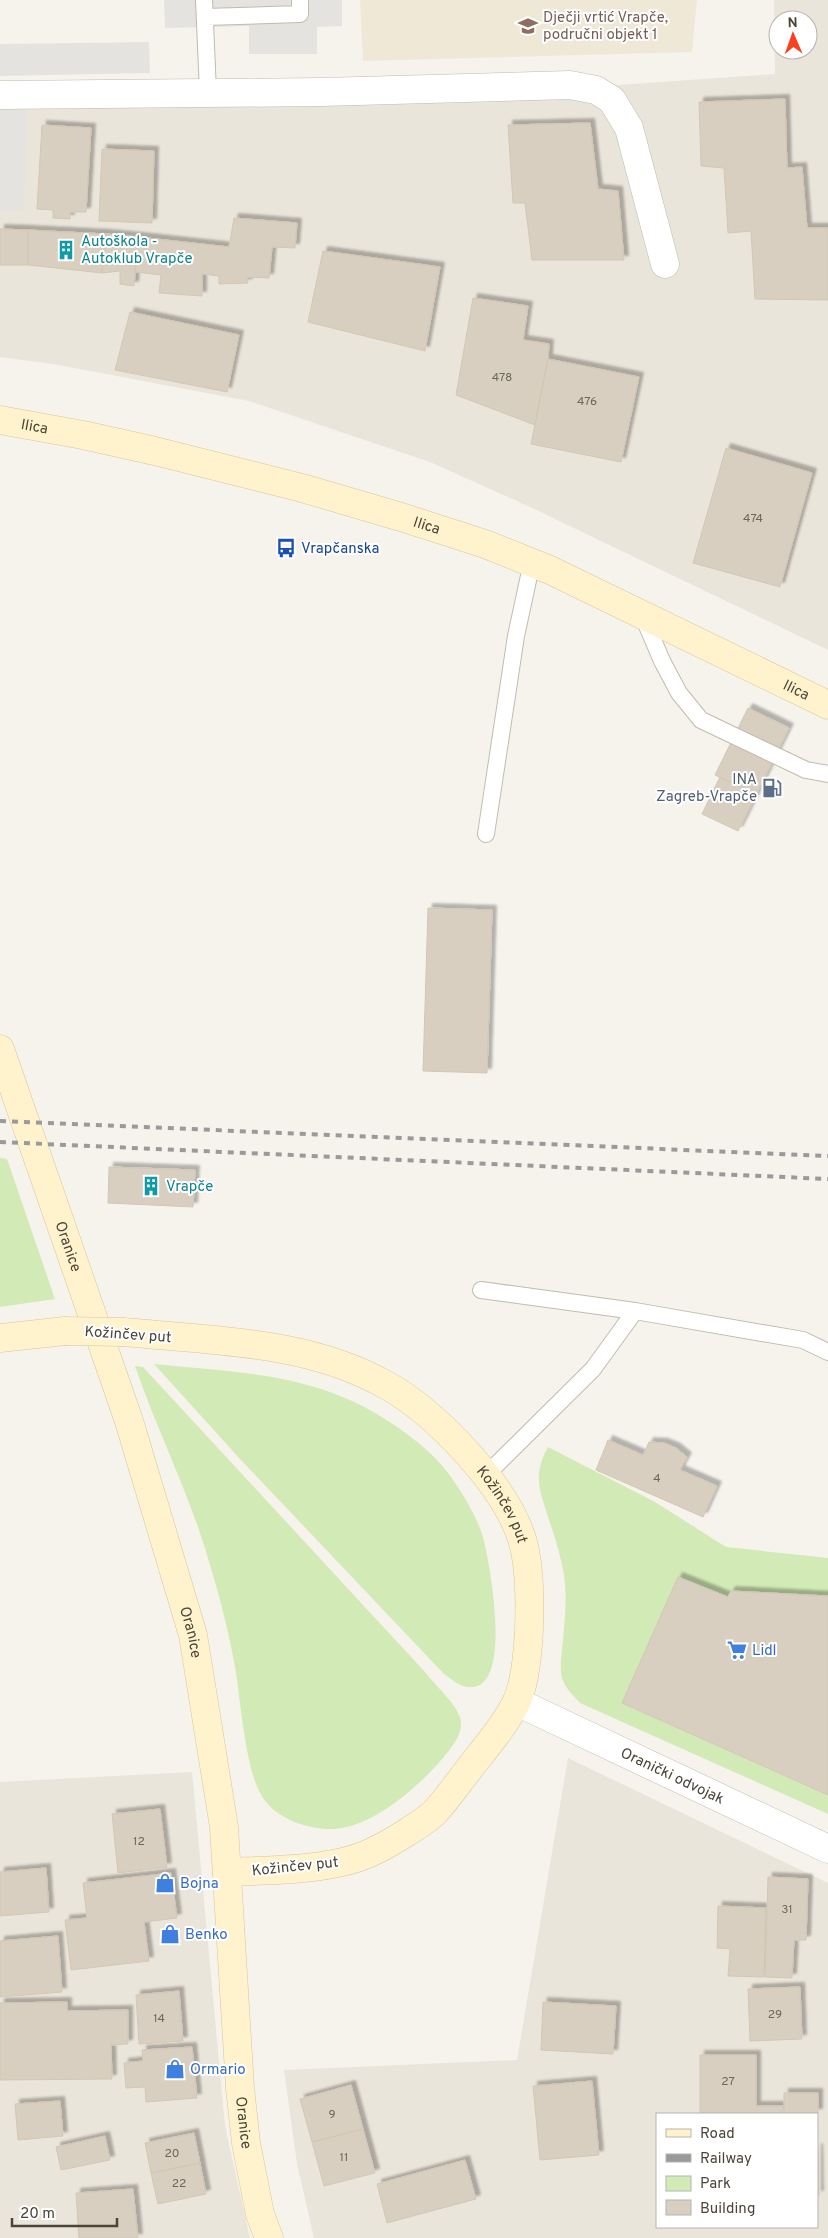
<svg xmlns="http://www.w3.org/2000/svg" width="828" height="2238" viewBox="0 0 828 2238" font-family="Overpass,sans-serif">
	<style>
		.residential { fill: #eae5da; fill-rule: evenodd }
		.education { fill: #efe8d6 }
		.green { fill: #d2eab5 }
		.parking { fill: #e5e3e0 }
		.building { fill: #d8cfc1; stroke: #d3c7b4; filter: url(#shadow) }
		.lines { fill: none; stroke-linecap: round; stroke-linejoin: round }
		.lane-casing { stroke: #c2bbae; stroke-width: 18 }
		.street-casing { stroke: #c2bbae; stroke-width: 29 }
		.secondary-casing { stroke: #d6c79b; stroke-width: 29 }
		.lane { stroke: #fff; stroke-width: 16 }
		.street { stroke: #fff; stroke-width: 28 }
		.secondary { stroke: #fff3cd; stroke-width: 28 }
		.rail { stroke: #9a9a9a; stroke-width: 4; stroke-dasharray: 6 6; stroke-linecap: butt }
		.secondary-bridge-casing { stroke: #d6c79b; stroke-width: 29; stroke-linecap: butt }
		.secondary-bridge { stroke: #fff3cd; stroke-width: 28 }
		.labels { text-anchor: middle; stroke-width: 4; stroke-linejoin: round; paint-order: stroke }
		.number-label { font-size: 12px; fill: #6e675b }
		.education-label { font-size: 15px; fill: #785e54; stroke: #fff; text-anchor: start }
		.culture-label { font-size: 15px; fill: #0d838f; stroke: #fff; text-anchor: start }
		.street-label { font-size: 15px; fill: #4b4439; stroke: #fff }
		.transit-label { font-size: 15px; fill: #164399; stroke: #fff; text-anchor: start }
		.service-label { font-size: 15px; fill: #4e5e75; stroke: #fff; text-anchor: end }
		.shop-label { font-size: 15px; fill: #366cbe; stroke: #fff; text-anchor: start }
	</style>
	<defs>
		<filter id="shadow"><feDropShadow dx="4.5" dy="-4.5" stdDeviation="1" flood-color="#0004"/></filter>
	</defs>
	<rect width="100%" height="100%" fill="#f6f3ec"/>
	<path class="residential" d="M774 0H828V650L530 507 430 462 249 401 53 364 0 357V99L347 104 775 74ZM778 20H808V50H778Z
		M568 1758 828 1883V2238H314L297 2164 284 2070 517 2060ZM657 2114H817V2227H657Z
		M192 1772 225 2126 250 2238H0V1782Z"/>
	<path class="education" d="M360 0H697L692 52 363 61Z"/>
	<path class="green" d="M0 1158 7 1159 55 1299 0 1307Z
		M154 1364C220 1371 288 1372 350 1400 383 1415 430 1446 451 1477 463 1494 477 1517 483 1537 489 1559 517 1702 463 1686 457 1684 450 1678 444 1674L241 1460Z
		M135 1366 143 1367 425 1672C434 1684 460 1707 461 1722 462 1736 451 1748 442 1759 418 1787 371 1829 331 1829 307 1829 277 1819 263 1798 245 1771 241 1701 235 1667 229 1633 220 1598 210 1565 191 1497 158 1433 135 1366Z
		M548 1447 655 1502 726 1547 828 1558V1596L731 1591 728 1597 678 1577 622 1703 828 1795V1814L580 1703C573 1695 565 1688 562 1678 559 1666 562 1652 563 1640 565 1618 567 1597 564 1575 561 1557 555 1537 549 1520 540 1490 532 1476 548 1447Z"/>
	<path class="parking" d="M164 0H342V26L317 27V54H249V26L165 28Z
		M149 42 150 73 0 76V44Z
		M0 107 27 108 24 210H0Z"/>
	<path class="building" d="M785 99 787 168 802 167 807 228H828V300L755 299 751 231 728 233 724 168 701 166 699 102Z
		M590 123 598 189 618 191 624 260H532L525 203H513L508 125Z
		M42 125 91 128 86 212H70V219L53 218V210L37 209Z
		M102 149 154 151 152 223 99 221Z
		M234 218 297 223 295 248 272 247 269 278 247 277 248 283 219 284V276L202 274V296L159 293 161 275 135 272 138 237 229 247Z
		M0 229 28 230V265H0Z
		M28 230 106 234 102 273 28 265Z
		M106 234 138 237 134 286 120 284V271L102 273Z
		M323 251 440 267 425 351 308 322Z
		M473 298 528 306 523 340 549 344 548 359 535 425 456 395Z
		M130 312 239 335 227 392 115 370Z
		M548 359 639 377 621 462 531 444Z
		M726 448 812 473 780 587 693 563Z
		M748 708 789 728 756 795 715 775Z
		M720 777 756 795 738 831 702 814Z
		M428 908 492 910 487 1073 423 1071Z
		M109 1167 195 1170 193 1207 108 1203Z
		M608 1440 643 1455 649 1442 664 1443 676 1448 687 1457 680 1470 717 1486 703 1517 596 1470Z
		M678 1577 728 1597 731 1591 828 1596V1795L622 1703Z
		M160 1809 167 1867 118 1873 112 1814Z
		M46 1868 49 1912 0 1916V1872Z
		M171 1873 177 1918 144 1922 149 1961 71 1970 65 1920 87 1918 83 1883Z
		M768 1877 808 1879 806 1940H794L792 1978 765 1977Z
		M718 1906 766 1908 764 1977 728 1976 730 1949 717 1948Z
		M58 1936 62 1992 0 1997V1941Z
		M800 1987 802 2039 750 2041 748 1989Z
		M179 1991 183 2041 139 2044 136 1995Z
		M67 2002V2011L128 2010V2044L111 2045 112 2079 0 2080V2003Z
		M543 2002 616 2006 613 2054 541 2050Z
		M192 2047 197 2098 146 2102 145 2087 126 2088 124 2063 143 2061 142 2050Z
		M700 2055H756V2106H783V2114H700Z
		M592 2081 599 2155 540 2160 533 2086Z
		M351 2085 363 2129 312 2142 300 2099Z
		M784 2093H818V2113L784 2114Z
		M60 2101 63 2136 18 2140 15 2104Z
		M363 2129 375 2173 324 2186 312 2142Z
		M194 2133 200 2163 151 2173 145 2143Z
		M105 2136 110 2160 61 2170 56 2147Z
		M817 2148H818L819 2195H817Z
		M465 2160 476 2199 387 2223 377 2184Z
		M200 2163 206 2194 158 2204 151 2173Z
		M133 2189 138 2238H79L76 2193Z"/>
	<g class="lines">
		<defs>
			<path id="lane" d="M204 0 208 92
				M205 17 300 14V0
				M642 614 662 661 679 693 701 720 806 770 828 774
				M486 834 516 636 532 562
				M481 1290 635 1311 593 1369 485 1476
				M635 1311 803 1340 828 1352"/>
			<g id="street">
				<path d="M0 95 322 92 570 85 596 90 612 100 629 128 665 264"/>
				<path id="s1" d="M517 1702 828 1849"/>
			</g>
			<g id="secondary">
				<path id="s2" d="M0 420 83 435 155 451 302 488 401 517 485 544 550 570 828 705"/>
				<path id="s3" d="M0 1049 129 1421 193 1635 224 1827 240 2088 246 2143 260 2214 269 2238"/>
				<path id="s4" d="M124 1332C213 1341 308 1340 388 1386 437 1414 505 1485 522 1539 530 1565 530 1602 529 1629 528 1650 525 1684 516 1703 504 1727 485 1748 469 1769 458 1783 447 1799 435 1812 425 1822 389 1844 376 1850 337 1871 271 1870 227 1872"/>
				<path d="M0 1338 65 1331"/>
			</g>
		</defs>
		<use href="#lane" class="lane-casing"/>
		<use href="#street" class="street-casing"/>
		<use href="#secondary" class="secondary-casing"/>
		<use href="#lane" class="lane"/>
		<use href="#street" class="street"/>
		<use href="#secondary" class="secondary"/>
		<path class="rail" d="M0 1121 828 1156
			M0 1142 828 1179"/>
		<defs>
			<path id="secondary-bridge" d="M65 1331 124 1332"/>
		</defs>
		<use href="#secondary-bridge" class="secondary-bridge-casing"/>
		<use href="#secondary-bridge" class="secondary-bridge"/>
	</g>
	<defs>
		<symbol id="school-bare" viewBox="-9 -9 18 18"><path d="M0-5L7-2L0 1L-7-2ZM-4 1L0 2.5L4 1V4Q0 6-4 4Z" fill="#8d6e63" stroke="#fff" stroke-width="2.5" paint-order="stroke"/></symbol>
		<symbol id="building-bare" viewBox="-9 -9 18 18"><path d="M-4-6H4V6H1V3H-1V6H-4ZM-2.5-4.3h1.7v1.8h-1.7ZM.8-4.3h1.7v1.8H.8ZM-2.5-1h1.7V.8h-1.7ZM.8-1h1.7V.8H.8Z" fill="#0f9aa8" stroke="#fff" stroke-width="2.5" paint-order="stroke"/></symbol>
		<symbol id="bus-bare" viewBox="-9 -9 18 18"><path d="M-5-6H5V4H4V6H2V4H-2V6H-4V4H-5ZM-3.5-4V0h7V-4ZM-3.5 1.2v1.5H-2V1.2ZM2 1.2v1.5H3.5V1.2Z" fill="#1a4fb4" stroke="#fff" stroke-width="2.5" paint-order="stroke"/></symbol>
		<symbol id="fuel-bare" viewBox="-9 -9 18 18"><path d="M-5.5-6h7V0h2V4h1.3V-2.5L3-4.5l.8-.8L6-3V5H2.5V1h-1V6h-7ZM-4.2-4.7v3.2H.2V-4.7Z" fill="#5c6f8a" stroke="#fff" stroke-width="2.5" paint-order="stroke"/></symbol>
		<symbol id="supermarket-bare" viewBox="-9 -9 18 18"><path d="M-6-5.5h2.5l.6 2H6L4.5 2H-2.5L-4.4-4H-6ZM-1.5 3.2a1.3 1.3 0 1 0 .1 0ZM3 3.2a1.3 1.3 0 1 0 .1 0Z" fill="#3f7fe0" stroke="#fff" stroke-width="2.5" paint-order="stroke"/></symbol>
		<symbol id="shop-bare" viewBox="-9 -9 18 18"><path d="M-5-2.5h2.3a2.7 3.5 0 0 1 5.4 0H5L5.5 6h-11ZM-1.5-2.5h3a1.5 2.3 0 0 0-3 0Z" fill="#3f7fe0" stroke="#fff" stroke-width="2.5" paint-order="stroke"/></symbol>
	</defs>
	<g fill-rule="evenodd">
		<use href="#school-bare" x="514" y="12" width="28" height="28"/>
		<use href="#building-bare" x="52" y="236" width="28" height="28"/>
		<use href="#bus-bare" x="272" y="534" width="28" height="28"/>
		<use href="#fuel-bare" x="758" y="774" width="28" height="28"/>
		<use href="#building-bare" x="137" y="1172" width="28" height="28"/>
		<use href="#supermarket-bare" x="723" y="1636" width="28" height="28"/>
		<use href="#shop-bare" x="151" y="1869" width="28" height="28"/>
		<use href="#shop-bare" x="156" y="1920" width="28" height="28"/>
		<use href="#shop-bare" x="161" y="2055" width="28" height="28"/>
	</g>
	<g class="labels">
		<g class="number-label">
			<text x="502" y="381">478</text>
			<text x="587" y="405">476</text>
			<text x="753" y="522">474</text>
			<text x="657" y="1482">4</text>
			<text x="139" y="1845">12</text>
			<text x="787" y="1913">31</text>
			<text x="775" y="2018">29</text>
			<text x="159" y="2022">14</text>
			<text x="728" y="2085">27</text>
			<text x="332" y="2118">9</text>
			<text x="172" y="2157">20</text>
			<text x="344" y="2161">11</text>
			<text x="179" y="2187">22</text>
		</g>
		<g class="education-label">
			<text x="543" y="22">Dječji vrtić Vrapče,<tspan x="543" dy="17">područni objekt 1</tspan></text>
		</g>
		<g class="culture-label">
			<text x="81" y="246">Autoškola -<tspan x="81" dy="17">Autoklub Vrapče</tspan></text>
			<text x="166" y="1191">Vrapče</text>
		</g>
		<g class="street-label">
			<text dy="5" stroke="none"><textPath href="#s2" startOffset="35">Ilica</textPath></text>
			<text dy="5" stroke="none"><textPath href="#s2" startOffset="440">Ilica</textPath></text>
			<text dy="5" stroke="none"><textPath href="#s2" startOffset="845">Ilica</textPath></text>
			<text dy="5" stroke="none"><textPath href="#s3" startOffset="209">Oranice</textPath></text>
			<text transform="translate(128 1334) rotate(4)" y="5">Kožinčev put</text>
			<text dy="5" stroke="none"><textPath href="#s4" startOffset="439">Kožinčev put</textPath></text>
			<text dy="5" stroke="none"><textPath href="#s3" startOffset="614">Oranice</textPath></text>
			<text dy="5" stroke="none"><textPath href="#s1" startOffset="172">Oranički odvojak</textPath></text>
			<text transform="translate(295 1866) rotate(-6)" y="5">Kožinčev put</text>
			<text dy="5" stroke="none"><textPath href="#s3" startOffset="1108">Oranice</textPath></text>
		</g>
		<g class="transit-label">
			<text x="301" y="553">Vrapčanska</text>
		</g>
		<g class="service-label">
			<text x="757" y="784">INA<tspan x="757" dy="17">Zagreb-Vrapče</tspan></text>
		</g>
		<g class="shop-label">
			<text x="752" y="1655">Lidl</text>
			<text x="180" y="1888">Bojna</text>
			<text x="185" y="1939">Benko</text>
			<text x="190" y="2074">Ormario</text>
		</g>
	</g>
	<rect x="656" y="2113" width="162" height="115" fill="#ffffff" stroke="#b7b4b0"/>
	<rect x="666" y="2129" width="25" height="8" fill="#fff3cd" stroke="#b7b4b0"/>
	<text x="700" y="2138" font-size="15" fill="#4b4439">Road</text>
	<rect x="666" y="2154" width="25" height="8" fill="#9a9a9a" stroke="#b7b4b0"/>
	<text x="700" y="2163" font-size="15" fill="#4b4439">Railway</text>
	<rect x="666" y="2176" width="25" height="15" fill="#d2eab5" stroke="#b7b4b0"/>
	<text x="700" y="2188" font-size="15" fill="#4b4439">Park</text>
	<rect x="666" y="2200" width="25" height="15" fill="#d8cfc1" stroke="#b7b4b0"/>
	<text x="700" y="2213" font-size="15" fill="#4b4439">Building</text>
	<g transform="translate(793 35) rotate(358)"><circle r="24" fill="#ffffff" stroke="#b7b4b0"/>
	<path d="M0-4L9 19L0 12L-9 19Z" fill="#fc3f1d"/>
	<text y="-8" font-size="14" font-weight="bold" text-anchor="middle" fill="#4b4439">N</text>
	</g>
	<path d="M12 2218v8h105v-8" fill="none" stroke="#4b4439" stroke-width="2.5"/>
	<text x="20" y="2218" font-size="15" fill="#4b4439" stroke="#ffffff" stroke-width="4" paint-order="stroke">20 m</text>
</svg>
